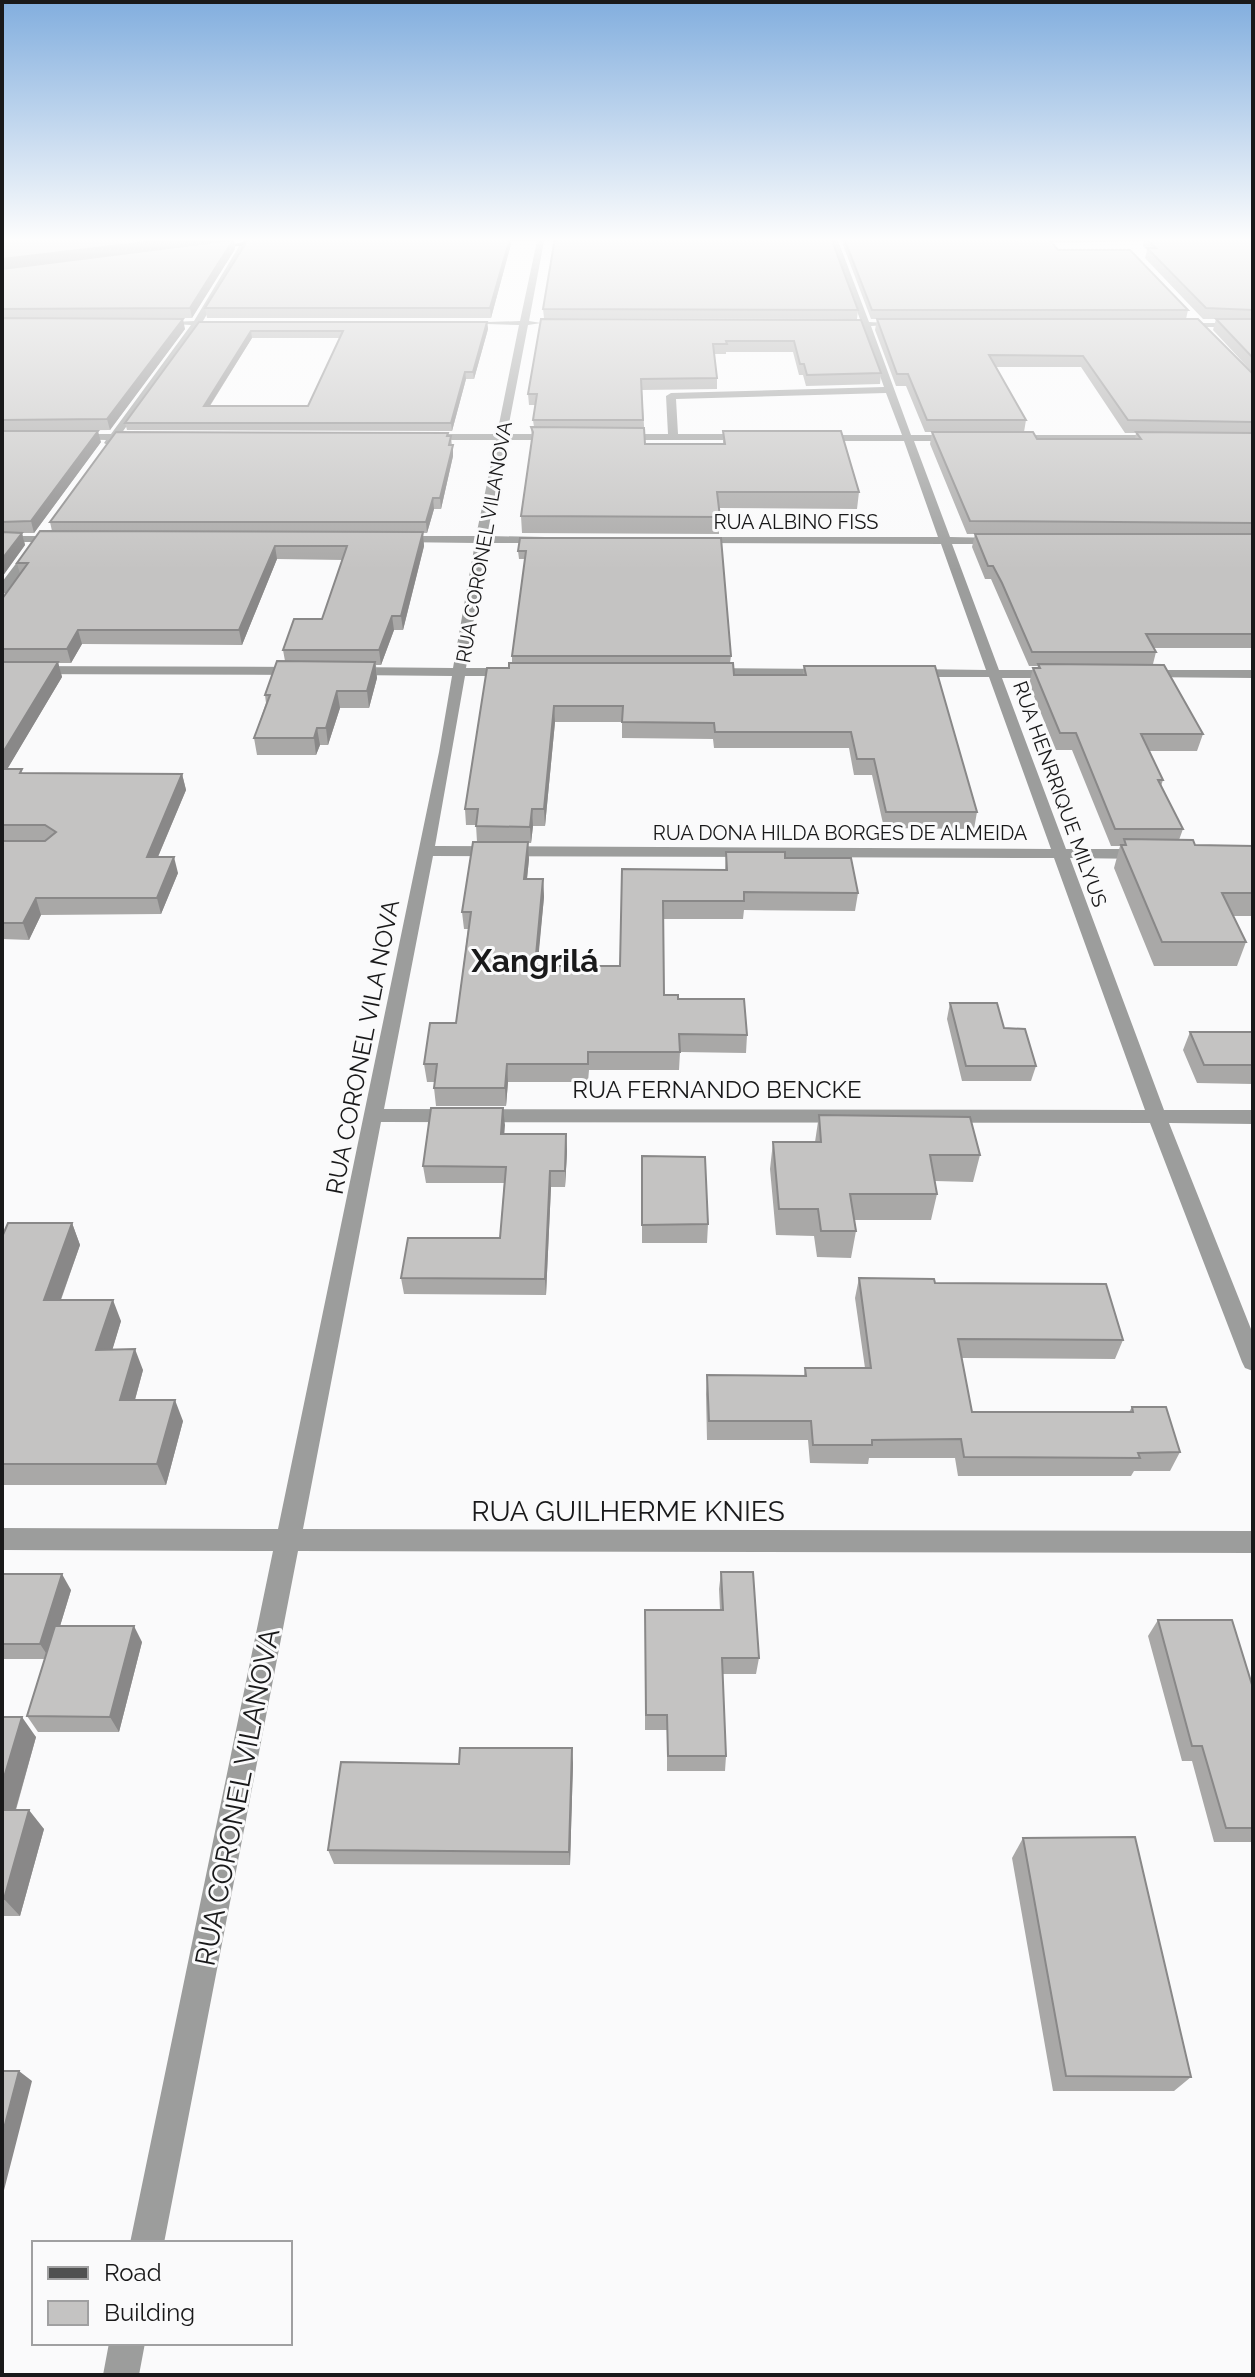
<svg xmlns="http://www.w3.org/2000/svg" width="1255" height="2377" viewBox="0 0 1255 2377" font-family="Raleway,sans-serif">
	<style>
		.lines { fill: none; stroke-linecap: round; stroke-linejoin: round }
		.minor { fill: #9c9d9c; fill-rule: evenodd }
		.major { fill: #505151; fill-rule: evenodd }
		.wall { fill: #a9a8a7; fill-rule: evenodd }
		.shaded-wall { fill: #898888 }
		.building { fill: #c4c3c2; stroke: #898888; stroke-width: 2; fill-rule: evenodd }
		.labels { text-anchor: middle; stroke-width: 6; stroke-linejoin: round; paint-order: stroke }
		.far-street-label { font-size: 20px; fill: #19191a; stroke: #fafafb }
		.street-label { font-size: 24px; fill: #19191a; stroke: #fafafb }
		.near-street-label { font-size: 28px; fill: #19191a; stroke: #fafafb }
		.district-label { font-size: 32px; font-weight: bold; fill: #19191a; stroke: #fafafb }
	</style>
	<rect width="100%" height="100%" fill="#fafafb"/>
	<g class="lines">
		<path class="minor" d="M244 238H252L203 321 229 323 199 325 121 434 140 435V439L116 440 109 446 104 443 106 440 70 439 73 434H111L191 325 153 323 194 321Z
			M482 238 557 239 544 241 529 321 541 323 528 325 507 434H557L562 437 557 440H506L487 536 545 537 551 540 545 543H486L466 668H514L520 672 514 676H465L435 846 1051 849 989 677H910L903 673 910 669 986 670 941 544 693 543 687 540 693 537H938L904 441H817L812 438 817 435H902L886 393 676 399 678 434H749L754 437 749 440H617L612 437 617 434H668L666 396 671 393 884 387 862 326 833 324 861 322 830 238H837L869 322 905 324 871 326 911 435H957L962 438 957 441H914L950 537 1001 538 1007 541 1001 544H952L999 670H1058L1065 674 1058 678H1002L1066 849H1145L1153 854 1145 859 1070 858 1164 1110H1253V1124L1169 1123 1253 1334V1371L1245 1368 1242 1362 1150 1123 381 1122 303 1529 1253 1531V1553L298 1551 164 2243H130L273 1551 2 1550V1528L278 1529 439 752 452 676 350 675 344 671 350 667 453 668 475 543 397 542 391 539 397 536H476L496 440H425L420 437 425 434H497L519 325 457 323 520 321 537 241H485ZM433 856 1054 858 1145 1110 384 1109Z
			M1025 239H1169L1173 241 1022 243Z
			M1177 323H1253V327H1174Z
			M1009 435H1161L1166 438 1161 441 1006 440Z
			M2 536H61L67 539 61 542H2Z
			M30 545 40 547 6 593 2 594V582Z
			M2 666 298 667 304 671 298 675 2 674Z
			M706 668 830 669 837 673 830 677 701 675 700 672Z
			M1142 670H1253V678L1137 677V671Z
			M109 2343H145L139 2375H103Z"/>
		<path class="major" d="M276 238H295L208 250 204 248Z"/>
	</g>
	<path class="wall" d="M2 238 241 239 234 240 235 249 192 318 70 319 185 329 110 430 2 431Z
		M844 238 1058 250 1188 310 1186 319H871L843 245Z
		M1144 238H1253V373L1213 330 1216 319H1203L1145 258 1147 250 1143 246Z
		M511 244 491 318H207L205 308Z
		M543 309 858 310 857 319 544 318Z
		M541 319 861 320 881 373 880 384 806 386 803 375H799L793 352H726V354H714L717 378V389L642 390 645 444H723V431L859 492 857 509 719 508V534L522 533 521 516 532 441 531 427H534L533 420 536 405H529L528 394Z
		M877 319 1253 374V648H1154L1156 652 1153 664 1203 734 1197 751H1149L1163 780 1161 786 1183 829 1179 840 1195 845 1253 846V916H1233L1246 942 1237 966H1154L1114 868 1120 846H1111L1072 750H1056L1029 684 1033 668H1037L1038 666H1029L991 579H985L972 547 975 534H967L930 444 932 432H925L906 386H896L875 330ZM996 367H1081L1125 433H1136L1135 439H1037L1024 432 1026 420Z
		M199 322H487L488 329 474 379H466L452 431 127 430 125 423ZM252 338H340L308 406H210Z
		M2 431 101 442 34 533H22L25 545 2 577Z
		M448 436H451L453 456 441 509H434L427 533H423L424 546 403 630H394L381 665H376L377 678 369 708H340L328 745H320L316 755H257L254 738 266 703 265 695 285 661 283 650 322 619 343 560 277 559 242 645 82 644 71 663H58L62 677 7 769 23 773 182 774 186 790 158 857 178 873 161 914 41 915 29 940 2 939V599L20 574 17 563 52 531 50 522Z
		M520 538 731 656 730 663 734 675H803L804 666 977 812 974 829 884 828 872 775H854L849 748H714L713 739 622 738V722H555L545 826H533L531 843H528L529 859 527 879H543L544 897 537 966H620L622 869 725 870 726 852 785 858 858 893 855 911 744 910 743 919H663L664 995 678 999 747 1035 746 1053 680 1052 679 1070H589L588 1082H508L506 1106H436L434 1088 435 1082H427L424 1064 456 1023 468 929H464L462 912 477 842 476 825H466L465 809 509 668 512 663V656L525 559H519L518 551Z
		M950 1003 1004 1028 1036 1066 1031 1081H962L947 1019Z
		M1190 1032H1253V1084L1197 1083 1183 1050Z
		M503 1108 504 1134H566L567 1151 565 1187H551L546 1295 404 1294 401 1278 500 1238 504 1183H426L423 1166Z
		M819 1115 980 1155 973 1182 935 1181 937 1194 931 1220H854L856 1231 851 1258 817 1257 814 1236 776 1235 770 1169 773 1142H815Z
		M642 1156 708 1224 707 1243H642Z
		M72 1223 80 1245 61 1300 121 1321 112 1350 143 1370 135 1400 183 1421 166 1485H2V1237Z
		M859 1278 935 1283 1123 1340 1115 1359 962 1358 972 1412H1129L1132 1407 1180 1452 1170 1471H1134L1131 1476H958L955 1458H869L868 1464 810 1463 808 1440H707L706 1394 707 1375 804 1376 805 1368H865L855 1298Z
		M721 1572 759 1658 756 1674H722L726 1756 725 1771H667V1730H645V1610H720L719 1589Z
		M2 1574 71 1590 60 1626 142 1642 119 1732H38L27 1716 45 1659H2Z
		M1158 1620 1253 1688V1842H1214L1192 1761H1182L1148 1636Z
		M2 1717 36 1737 16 1810 44 1829 20 1916H2Z
		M573 1763 570 1865 334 1864 328 1850 459 1764Z
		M1023 1838 1191 2077 1174 2091H1053L1012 1858Z"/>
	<path class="shaded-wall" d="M180 238H242L241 239 234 240 235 249 192 318 190 308 2 269V259Z
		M510 238 511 244 491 318 490 308Z
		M183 319 185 329 110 430 107 419Z
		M487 322 488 329 474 379 473 372Z
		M251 331 252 338 205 413 204 406Z
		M465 372 466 379 452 431 451 423Z
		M98 431 101 442 34 533 31 521Z
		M453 445V456L441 509 440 498Z
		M433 498 434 509 427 533 426 522Z
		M423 532 424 546 403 630 401 616Z
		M22 533 25 545 2 577V559Z
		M275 546 277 559 242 645 239 630Z
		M392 616 394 630 381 665 379 650Z
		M78 630 82 644 71 663 67 649Z
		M58 662 62 677 2 778V754Z
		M375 662 377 678 369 708 367 691Z
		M337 691 340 708 328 745 326 728Z
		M554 706 555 722 545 826 544 809Z
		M317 728 320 745 316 755 314 738Z
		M182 774 186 790 151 873 147 857Z
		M532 809 533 826 531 843 530 827Z
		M528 842 529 859 525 897 524 879Z
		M174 857 178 873 161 914 157 898Z
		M543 879 544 897 536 983 535 966Z
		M36 898 41 915 29 940 23 923Z
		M507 1064 508 1082 506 1106 505 1088Z
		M503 1108 505 1125 503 1151 501 1134Z
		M566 1134 567 1151 565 1187V1171Z
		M550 1171 551 1187 546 1295 545 1279Z
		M72 1223 80 1245 53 1321 44 1300Z
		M113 1300 121 1321 106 1371 96 1350Z
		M135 1349 143 1370 129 1421 120 1400Z
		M175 1400 183 1421 166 1485 157 1464Z
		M62 1574 71 1590 50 1659 40 1644Z
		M134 1626 142 1642 119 1732 110 1717Z
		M22 1717 36 1737 10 1829 2 1819V1784Z
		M572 1748 573 1763 570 1865 569 1852Z
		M29 1810 44 1829 20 1916 4 1899Z
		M19 2071 32 2081 2 2198V2136Z"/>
	<path class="building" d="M2 238H180L2 259Z
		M249 238H510L490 308H205Z
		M555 238H831L858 310 543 309Z
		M844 238H1048L1058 250H1130L1188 310H872Z
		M1146 238H1253V310L1206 308 1147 248H1156Z
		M233 240 190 308 2 309V269Z
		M2 318 183 319 107 419 2 420Z
		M541 319 861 320 881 373 807 375 804 364H800L794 341H726L727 344H713L717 378 641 379 643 420H533L537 394H528Z
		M877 319H1198L1253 374V422L1128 420 1083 356 989 355 1026 420H927L908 374H897Z
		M1216 319H1253V358Z
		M199 322H487L473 372H465L451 423H125ZM251 331H343L308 406H204Z
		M531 427 644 428 645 444H725L723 431H841L859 492H717L720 517 521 516 533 432Z
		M2 431H98L31 521 2 522Z
		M116 432 448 433 447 436H451L449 445H453L440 498H433L426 522H50Z
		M932 432H1033L1037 439H1141L1136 432 1253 433V523L970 521Z
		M40 531 423 532 401 616H392L379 650H283L294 619H322L347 546H275L239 630H78L67 649H2V599L28 563H17Z
		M2 532 22 533 2 559Z
		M975 534H1253V634H1146L1156 652H1032L1002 583 993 566H988Z
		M520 538H721L731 656H512L526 551H518Z
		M277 661 375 662 367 691H337L326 728H317L314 738H254L270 695H265Z
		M2 662H58L2 754Z
		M509 663H733L734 675H806L804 666H935L977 812H886L874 759H857L851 732H715L714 723 622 722 623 706H554L544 809H532L530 827 476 826 478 809H465L487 668H509Z
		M1038 664 1164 665 1203 734H1141L1163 780H1158L1183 829H1115L1076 733H1060L1033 668H1040Z
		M2 769H22L20 773 182 774 147 857H174L157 898H36L23 923H2V841H45L56 832 45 825H2Z
		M1124 839 1193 840 1195 845 1253 846V893H1222L1246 942H1162L1121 845H1126Z
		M473 842H528L524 879H543L535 966H620L622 869 727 870 726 852H785V858H851L858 893 744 892V901H663L664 995H678V999H744L747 1035 679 1034 680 1052H588V1064H507L505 1088H434L437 1064H424L430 1023H456L471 912H462Z
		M950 1003H997L1004 1028 1025 1029 1036 1066H966Z
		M1190 1032H1253V1065H1204Z
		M431 1108H503L501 1134H566L565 1171H550L545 1279 401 1278 408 1238H500L506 1167 423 1166Z
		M819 1115 970 1117 980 1155H930L937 1194H850L856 1231H821L818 1209H779L773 1142H821Z
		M642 1156 705 1157 708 1224 642 1225Z
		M8 1223H72L44 1300H113L96 1350 135 1349 120 1400H175L157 1464H2V1237Z
		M859 1278 934 1279 935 1283 1106 1284 1123 1340 958 1339 972 1412H1133L1132 1407H1166L1180 1452 1138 1453 1140 1458 964 1457 961 1439 872 1440V1445H813L811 1421H709L707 1375 806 1376 805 1368H871Z
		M721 1572H753L759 1658H722L726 1756H668L667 1715H646L645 1610H723Z
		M2 1574H62L40 1644H2Z
		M1158 1620H1232L1253 1688V1828H1226L1202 1746H1192Z
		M55 1626H134L110 1717 27 1716Z
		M2 1717H22L2 1784Z
		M460 1748H572L569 1852 328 1850 341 1762 459 1764Z
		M2 1810H29L4 1899H2Z
		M1135 1837 1191 2077 1066 2076 1023 1838Z
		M2 2071H19L2 2136Z"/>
	<linearGradient id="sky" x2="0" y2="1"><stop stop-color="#82aede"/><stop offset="0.42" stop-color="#fdfdfd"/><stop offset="1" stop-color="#fdfdfd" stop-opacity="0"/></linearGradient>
	<rect width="1255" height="570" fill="url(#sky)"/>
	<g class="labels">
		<g class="far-street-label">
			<text x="796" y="529">RUA ALBINO FISS</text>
			<text transform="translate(484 542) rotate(-80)" y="7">RUA CORONEL VILANOVA</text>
			<text transform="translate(1060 794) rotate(70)" y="7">RUA HENRRIQUE MILYUS</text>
			<text x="840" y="840">RUA DONA HILDA BORGES DE ALMEIDA</text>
		</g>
		<g class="street-label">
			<text transform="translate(363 1047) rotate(-79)" y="8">RUA CORONEL VILA NOVA</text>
			<text x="717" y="1098">RUA FERNANDO BENCKE</text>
		</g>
		<g class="near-street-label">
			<text x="628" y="1521">RUA GUILHERME KNIES</text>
			<text transform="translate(237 1797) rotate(-79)" y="10">RUA CORONEL VILANOVA</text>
		</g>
		<g class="district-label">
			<text x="535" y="972">Xangrilá</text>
		</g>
	</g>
	<rect width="1255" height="2377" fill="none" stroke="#19191a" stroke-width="8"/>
	<rect x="32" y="2241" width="260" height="104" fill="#fafafb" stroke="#a0a0a1" stroke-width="2"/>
	<rect x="48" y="2267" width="40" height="12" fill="#505151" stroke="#a0a0a1" stroke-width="2"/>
	<text x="104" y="2281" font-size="24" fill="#19191a">Road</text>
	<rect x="48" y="2301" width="40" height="24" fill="#c4c3c2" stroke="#a0a0a1" stroke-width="2"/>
	<text x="104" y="2321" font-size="24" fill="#19191a">Building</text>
</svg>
